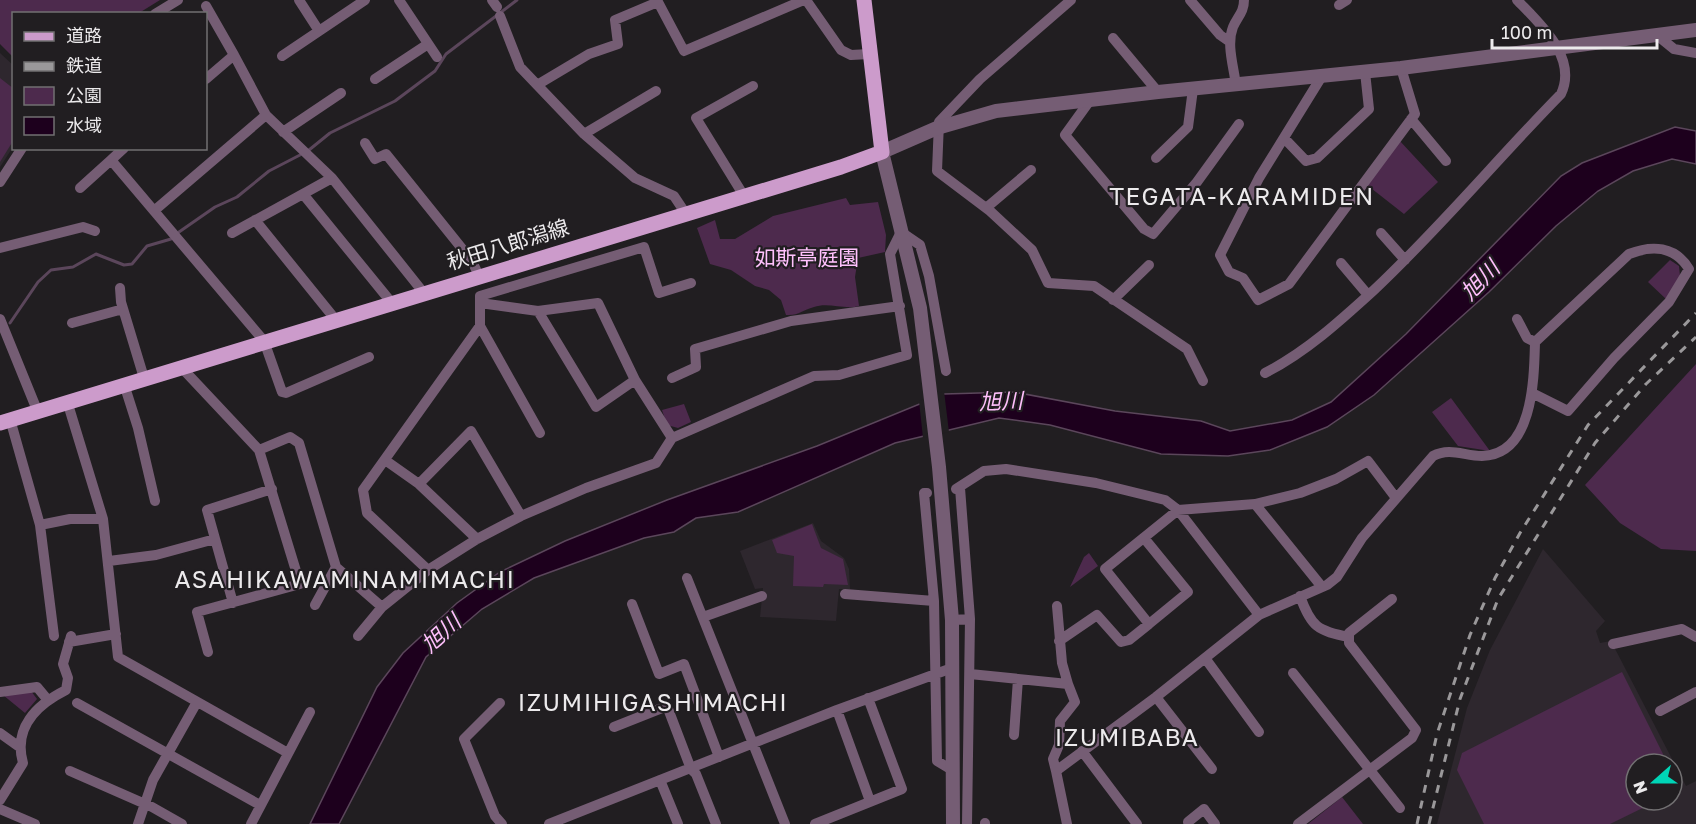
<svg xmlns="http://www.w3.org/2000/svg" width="1696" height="824" viewBox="0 0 1696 824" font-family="'Golos Text','Noto Sans JP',sans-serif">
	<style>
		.built { fill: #2e272e; fill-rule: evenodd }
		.green { fill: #4d2a4d }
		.water { fill: #1d001d; stroke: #5b465b; stroke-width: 1.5 }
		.pier { fill: #211e21 }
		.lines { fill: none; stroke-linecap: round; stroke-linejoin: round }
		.stream { stroke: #5b465b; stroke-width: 3 }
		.minor { stroke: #755d74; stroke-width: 10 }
		.tertiary { stroke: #755d74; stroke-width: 14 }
		.primary { stroke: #cc9bcb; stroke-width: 15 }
		.rail { stroke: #9a989a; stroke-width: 3; stroke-dasharray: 8 8; stroke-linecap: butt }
		.labels { text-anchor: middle; stroke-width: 4.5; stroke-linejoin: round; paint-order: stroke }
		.street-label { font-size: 21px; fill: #eceaec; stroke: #211e21 }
		.park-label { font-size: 21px; fill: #ffc1fd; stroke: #211e21 }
		.water-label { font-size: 22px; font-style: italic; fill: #febffb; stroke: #211e21 }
		.quarter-label { font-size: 24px; letter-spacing: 1.5px; fill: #eceaec; stroke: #211e21 }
	</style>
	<rect width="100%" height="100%" fill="#211e21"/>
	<path class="built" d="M0 53 14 66 13 147 0 167Z
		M813 523 821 541 844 558 849 569 850 589H839L836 621 760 617 763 588 755 589 740 551Z
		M1543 549 1605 621 1596 631 1600 643 1611 641 1686 786 1696 781V824H1437L1467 708 1490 650ZM1636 764H1672V800H1636Z"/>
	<path class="green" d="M0 0H160L139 13 14 14 13 57 0 44Z
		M0 78 14 89 13 141 0 162Z
		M1399 140 1438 182 1404 214 1367 185Z
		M846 198 850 205 878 202 886 235 885 252 858 258 855 277 859 306C845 310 828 302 814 307 802 310 799 316 786 315L781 300 769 290 755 286 731 270 710 264 697 228 715 220 720 239H735L773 216Z
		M1670 260 1679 266 1680 276 1666 299 1648 282Z
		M1696 364V551L1661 549 1620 523 1585 485Z
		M1451 398 1490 451 1458 446 1432 412Z
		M684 404 691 422 678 428 667 425 662 410Z
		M812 524 821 548 843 559 848 585 824 584 823 587 793 586 794 556 777 553 772 540Z
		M1089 553 1098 566 1070 587 1084 557Z
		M1622 672 1668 764H1636V800H1659L1610 824H1484L1457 770 1462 753Z
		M31 691 37 699 25 713 3 695Z
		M1342 797 1363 824H1308Z"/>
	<path class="water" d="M1675 127 1696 131V164L1672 159 1633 171 1598 191 1556 226 1489 292 1374 395 1327 427 1270 450 1228 456 1161 454 1050 425 999 418 895 443 738 512 696 518 674 532 644 538 534 578 482 609 426 657 339 824H310L377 687 403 653 457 603 500 572 565 541 667 500 817 446 944 394 1014 392 1115 411 1201 421 1230 431 1292 420 1331 402 1406 334 1561 176 1582 163Z"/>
	<path class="pier" d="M944 391 949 432 923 438 919 401Z"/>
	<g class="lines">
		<path class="stream" d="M309 150 330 133 395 101 435 71 446 54 517 0
			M179 232 215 207 237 197 269 171 300 155
			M10 323 38 282 51 270 73 267 96 254 124 265 132 264 147 246 171 239"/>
		<path class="minor" d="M299 0 319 31
			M399 0 437 57
			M492 0 497 7
			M806 0 841 50 851 55 869 54
			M1071 0 980 79 939 122 937 171 990 211 1032 250 1048 283 1094 286 1187 349 1203 381
			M1190 0 1220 35 1230 42
			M1339 5 1347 0
			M206 6 234 55
			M155 14 178 0
			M500 16 520 67 584 134 635 178 674 196 686 214
			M1658 36 1674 49 1696 53
			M1113 38 1158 92
			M282 56 365 0
			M1322 76 1259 178 1220 255 1229 272 1243 278 1258 300 1289 284 1415 114 1401 68
			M206 79 234 55 266 115 332 178 423 292
			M375 79 428 44
			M537 85 589 54 618 44 615 20 658 2 684 51 804 0
			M1236 86C1234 67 1226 45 1233 27 1238 16 1244 12 1244 0
			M1091 99 1065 135 1144 229 1153 234 1197 182 1239 124
			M1411 119 1446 161
			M283 132 341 93
			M584 134 656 91
			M1284 138 1306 161 1317 158 1369 109 1365 72
			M365 143 375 159 386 154 472 261 479 276
			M124 148 111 160 264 341 282 392 286 393 369 357
			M1156 158 1188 127 1193 89
			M0 182 22 148
			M80 188 111 160
			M303 194 391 302
			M744 196 696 118 753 86
			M986 208 1031 170
			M155 210 266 115
			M255 220 335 319
			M232 233 332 178
			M1381 233 1405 260
			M0 248 83 227 95 231
			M1341 263 1368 295
			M120 288 121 302 144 378
			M1113 300 1149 265
			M480 303 538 311 598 303 635 380 672 438
			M538 311 596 407 635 380
			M0 319 37 410
			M1517 319 1527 338 1535 342
			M72 323 123 309
			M181 367 259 450 290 437 299 443 336 567 382 607
			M1265 373C1306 352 1340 321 1374 290 1440 228 1498 158 1561 94 1578 57 1540 24 1517 0
			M672 378 696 367 695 349 791 321 900 306
			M124 384 138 428 155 501
			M67 401 103 519 118 657 288 753
			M10 419 40 525 54 636
			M540 433 480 326V296L644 247 659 293 691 283
			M385 460 419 484 477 539
			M419 484 471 431 521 516
			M956 489 984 471 1006 469 1096 483 1149 496 1165 500 1178 510 1259 615
			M927 493H924L934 601 937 761 952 770
			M1255 504 1322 587
			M40 525 70 519H103
			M1144 538 1188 592 1149 624 1105 569 1178 510 1255 504 1300 493 1336 479 1368 461 1396 498
			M109 561 156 555 215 539
			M428 570 367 513 363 490 480 326
			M687 578 785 824
			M845 594 934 601
			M1300 596C1311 627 1318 631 1349 637
			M233 603 207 510 272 489
			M632 604 659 674 684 664 719 757
			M315 605 336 567
			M1057 606 1062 663 1068 684
			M703 617 762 596
			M952 620 970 619 960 488
			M358 636 382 607 428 570 477 539 521 516 586 488 656 463 672 438 814 376 839 375 907 355 890 254 901 232 920 245 929 276 946 371
			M1059 641 1097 615 1121 642 1129 640 1149 624
			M69 642 116 634
			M1613 644 1682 629 1696 637
			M208 652 197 612 300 584 259 450
			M1205 658 1259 732
			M1293 673 1400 808
			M970 674 1068 684 1075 702 1060 721 1059 745 1053 759 1056 771
			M0 692 37 687 47 699
			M1156 697 1212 769
			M77 703 260 805
			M500 703 464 739 495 816 502 824
			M837 710 870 801
			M1660 711 1696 692
			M614 727 667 706 691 769 696 774 716 824
			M0 733 18 746
			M1014 735 1018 679
			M1082 751 1137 824
			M70 771 152 807 182 824
			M660 780 678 824
			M0 800 23 763C13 728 36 705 66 690L68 678 63 664 71 636
			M0 809 35 824
			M1188 822 1204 809 1215 824
			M138 824 153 780 197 702
			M251 824 310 712
			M549 824 837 710 952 668
			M815 824 902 789 868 698
			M967 824 970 619
			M985 824V823
			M1067 824 1056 771 1156 697 1259 615 1327 585 1337 577 1362 538 1433 456C1450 447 1464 456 1482 456 1533 455 1534 380 1535 342L1629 254C1652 245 1675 246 1689 269L1669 302 1614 358 1568 411 1532 393
			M1298 824 1412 738 1416 730 1349 643V633L1392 599"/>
		<path class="tertiary" d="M953 824 952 620 939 467 920 308 882 152 937 128 996 111 1158 92 1401 68 1696 30"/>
		<path class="primary" d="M0 423 841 167 882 152 864 0"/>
		<path class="rail" d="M1417 824 1437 734 1470 635 1495 578 1520 533 1588 425 1696 313
			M1429 824 1460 699 1498 599 1595 443 1646 384 1696 337"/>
	</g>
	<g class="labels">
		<g class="street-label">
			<text transform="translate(508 245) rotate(-17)" y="7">秋田八郎潟線</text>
		</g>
		<g class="park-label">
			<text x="807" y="265">如斯亭庭園</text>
		</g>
		<g class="water-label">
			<text transform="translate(1480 280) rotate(-46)" y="8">旭川</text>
			<text transform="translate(1001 401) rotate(-2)" y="8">旭川</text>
			<text transform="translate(441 633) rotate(-42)" y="8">旭川</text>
		</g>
		<g class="quarter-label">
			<text x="1242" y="205">TEGATA-KARAMIDEN</text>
			<text x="345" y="588">ASAHIKAWAMINAMIMACHI</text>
			<text x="653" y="711">IZUMIHIGASHIMACHI</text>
			<text x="1127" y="746">IZUMIBABA</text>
		</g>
	</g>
	<rect x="12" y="12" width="195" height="138" fill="#211e21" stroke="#727072" stroke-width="1.5"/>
	<rect x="24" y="32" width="30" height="9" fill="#cc9bcb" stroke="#727072" stroke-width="1.5"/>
	<text x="66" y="42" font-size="18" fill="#eceaec">道路</text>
	<rect x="24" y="62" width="30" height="9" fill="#9a989a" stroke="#727072" stroke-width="1.5"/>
	<text x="66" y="72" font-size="18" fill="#eceaec">鉄道</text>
	<rect x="24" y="87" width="30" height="18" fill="#4d2a4d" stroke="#727072" stroke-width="1.5"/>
	<text x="66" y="102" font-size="18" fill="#eceaec">公園</text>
	<rect x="24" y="117" width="30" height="18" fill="#1d001d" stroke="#727072" stroke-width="1.5"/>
	<text x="66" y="132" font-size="18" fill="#eceaec">水域</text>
	<g transform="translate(1654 782) rotate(249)"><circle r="28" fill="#211e21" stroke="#727072" stroke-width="1.5"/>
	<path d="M0-4.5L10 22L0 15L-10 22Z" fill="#00d5b7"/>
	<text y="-9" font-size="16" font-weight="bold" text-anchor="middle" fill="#eceaec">N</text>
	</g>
	<path d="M1492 39v9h165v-9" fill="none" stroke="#eceaec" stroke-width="3"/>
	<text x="1501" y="39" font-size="18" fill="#eceaec" stroke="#211e21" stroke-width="4.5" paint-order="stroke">100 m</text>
</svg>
